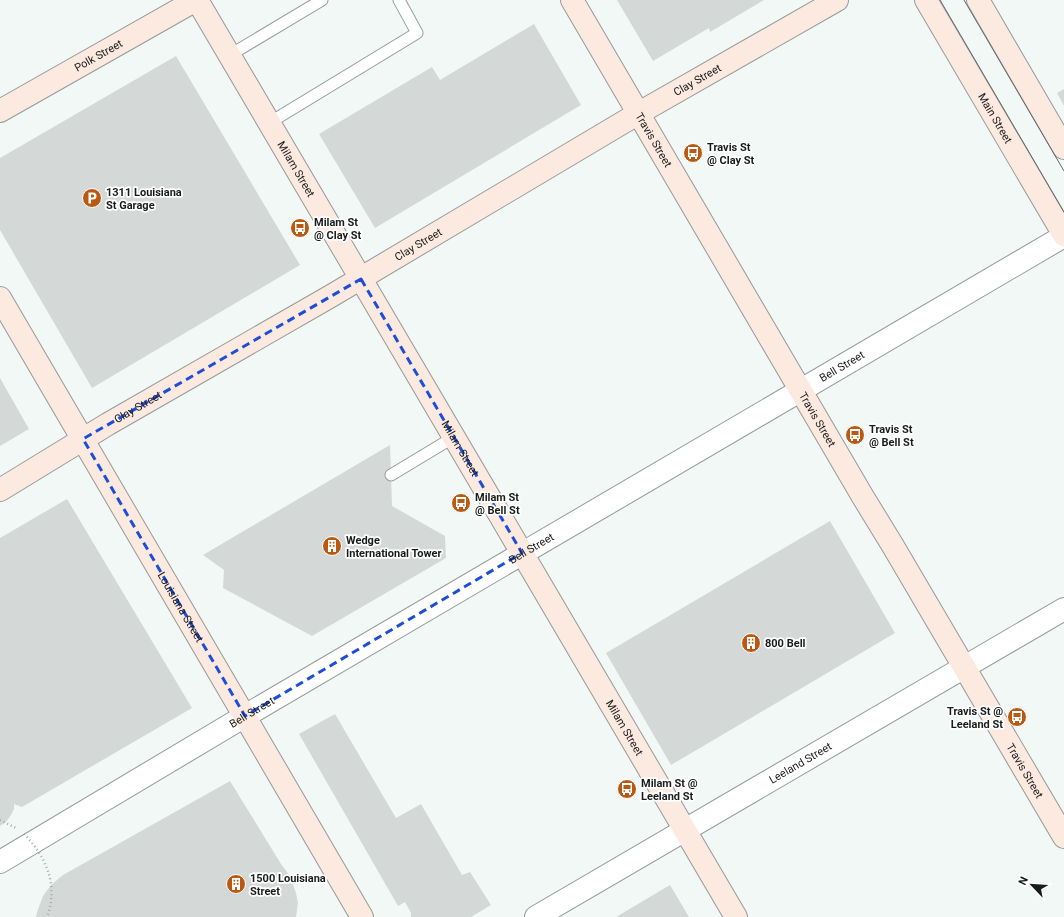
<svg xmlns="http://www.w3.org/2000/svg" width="1064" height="917" viewBox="0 0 1064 917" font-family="Roboto,sans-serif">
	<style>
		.building { fill: #d4d9d8 }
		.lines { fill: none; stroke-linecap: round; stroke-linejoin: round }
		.service-casing { stroke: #959a98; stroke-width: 13 }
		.tertiary-casing { stroke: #959a98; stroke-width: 24 }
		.secondary-casing { stroke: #959a98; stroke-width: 24 }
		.path { stroke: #a6abaa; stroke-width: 2.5; stroke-dasharray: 1 3; stroke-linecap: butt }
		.service { stroke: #fff; stroke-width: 11 }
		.tertiary { stroke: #fff; stroke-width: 22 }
		.secondary { stroke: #fce9df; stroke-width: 22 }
		.tram { stroke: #666a69; stroke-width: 1 }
		.path-bridge { stroke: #a6abaa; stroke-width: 2.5; stroke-dasharray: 1 3; stroke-linecap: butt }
		.marked { fill: none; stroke: #1d4ed8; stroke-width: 3; stroke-dasharray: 8 5; stroke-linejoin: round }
		.labels { text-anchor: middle; stroke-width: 3.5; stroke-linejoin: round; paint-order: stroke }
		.street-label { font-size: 11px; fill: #1a1c1c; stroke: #fff }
		.poi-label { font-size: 11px; font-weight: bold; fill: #1a1c1c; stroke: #fff; text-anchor: start }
	</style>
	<rect width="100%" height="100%" fill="#f2f8f6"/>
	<path class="building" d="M617 0H764L710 32 709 28 653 61Z
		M534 24 581 105 375 228 319 134 432 67 440 80Z
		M176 56 300 265 92 388 0 230V158Z
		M1064 89V106L1057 93Z
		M0 378 29 429 0 446Z
		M390 445 392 506 445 536 446 558 312 636 223 588 224 570 203 555Z
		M67 499 192 708 22 807 14 804V809L11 815 6 822 0 826V538Z
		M830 521 895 633 671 765 606 653Z
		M335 714 396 818 421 804 462 875 470 872 491 905 471 917H411V913L405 902 398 906 299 734Z
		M230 781 281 864 290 876 296 893 298 903 296 917H36L37 912 43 896 51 885 63 875Z
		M670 885 689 917H616Z"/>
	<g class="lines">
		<defs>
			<path id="service" d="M230 55 322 0
				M269 123 417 33 399 0
				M391 475 454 437"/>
			<g id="tertiary">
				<path id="s1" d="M0 862 245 716 1064 236"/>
				<path id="s2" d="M536 917 1064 609"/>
			</g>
			<g id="secondary">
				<path id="s3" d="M197 0 736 917"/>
				<path id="s4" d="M572 0 863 497 893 546 1064 837"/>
				<path id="s5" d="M926 0 1064 235"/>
				<path d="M978 0 1064 148"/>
				<path id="s6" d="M0 111 196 0"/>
				<path id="s7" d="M0 298 362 917"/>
				<path id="s8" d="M0 490 108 424 331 296 639 113 837 0"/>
			</g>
		</defs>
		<use href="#service" class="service-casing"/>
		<use href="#tertiary" class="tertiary-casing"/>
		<use href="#secondary" class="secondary-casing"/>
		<path class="path" d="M0 820 16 828"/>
		<use href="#service" class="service"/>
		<use href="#tertiary" class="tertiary"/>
		<use href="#secondary" class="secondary"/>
		<path class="tram" d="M940 0 1064 212
			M964 0 1064 171"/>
		<path class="path-bridge" d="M24 834C46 856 59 886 47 917"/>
	</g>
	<path class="marked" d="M361 279 522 553 245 716 83 439Z"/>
	<defs>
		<symbol id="bus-disc" viewBox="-11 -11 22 22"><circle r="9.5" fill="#b95913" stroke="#fff"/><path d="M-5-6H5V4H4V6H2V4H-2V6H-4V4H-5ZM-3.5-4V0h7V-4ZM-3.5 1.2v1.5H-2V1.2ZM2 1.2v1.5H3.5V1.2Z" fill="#fff"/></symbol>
		<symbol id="parking-disc" viewBox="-11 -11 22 22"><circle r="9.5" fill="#b95913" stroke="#fff"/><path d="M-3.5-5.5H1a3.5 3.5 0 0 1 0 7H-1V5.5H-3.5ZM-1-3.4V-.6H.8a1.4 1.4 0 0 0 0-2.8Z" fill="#fff"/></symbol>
		<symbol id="building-disc" viewBox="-11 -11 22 22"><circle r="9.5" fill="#b95913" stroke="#fff"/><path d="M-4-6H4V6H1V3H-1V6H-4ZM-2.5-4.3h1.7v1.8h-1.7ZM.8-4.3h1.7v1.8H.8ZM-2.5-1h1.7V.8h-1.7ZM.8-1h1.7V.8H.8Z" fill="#fff"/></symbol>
	</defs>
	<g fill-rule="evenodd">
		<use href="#bus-disc" x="682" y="142" width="22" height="22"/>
		<use href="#parking-disc" x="81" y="187" width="22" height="22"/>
		<use href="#bus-disc" x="289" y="217" width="22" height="22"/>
		<use href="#bus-disc" x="844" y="424" width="22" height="22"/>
		<use href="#bus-disc" x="450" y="492" width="22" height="22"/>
		<use href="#building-disc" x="321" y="535" width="22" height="22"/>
		<use href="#building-disc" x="740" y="632" width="22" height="22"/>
		<use href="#bus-disc" x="1006" y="706" width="22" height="22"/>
		<use href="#bus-disc" x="616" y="778" width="22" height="22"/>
		<use href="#building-disc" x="225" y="873" width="22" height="22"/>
	</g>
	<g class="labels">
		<g class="street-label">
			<text dy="4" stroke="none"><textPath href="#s6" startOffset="113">Polk Street</textPath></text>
			<text dy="4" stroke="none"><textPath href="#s8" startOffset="809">Clay Street</textPath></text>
			<text dy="4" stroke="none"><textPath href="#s5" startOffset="137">Main Street</textPath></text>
			<text dy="4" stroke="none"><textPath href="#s4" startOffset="162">Travis Street</textPath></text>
			<text dy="4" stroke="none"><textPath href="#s3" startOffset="196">Milam Street</textPath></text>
			<text dy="4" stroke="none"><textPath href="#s8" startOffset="485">Clay Street</textPath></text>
			<text dy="4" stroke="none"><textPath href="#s1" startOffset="977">Bell Street</textPath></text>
			<text dy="4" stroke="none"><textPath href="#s8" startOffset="161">Clay Street</textPath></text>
			<text dy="4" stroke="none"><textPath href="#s4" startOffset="486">Travis Street</textPath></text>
			<text dy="4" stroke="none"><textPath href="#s3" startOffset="520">Milam Street</textPath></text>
			<text dy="4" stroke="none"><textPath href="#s1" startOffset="617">Bell Street</textPath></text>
			<text dy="4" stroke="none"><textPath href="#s7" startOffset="358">Louisiana Street</textPath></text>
			<text dy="4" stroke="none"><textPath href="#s1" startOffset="293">Bell Street</textPath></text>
			<text dy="4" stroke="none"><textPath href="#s3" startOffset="844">Milam Street</textPath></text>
			<text dy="4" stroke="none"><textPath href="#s2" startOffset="306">Leeland Street</textPath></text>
			<text dy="4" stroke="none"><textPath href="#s4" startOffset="894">Travis Street</textPath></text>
		</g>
		<g class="poi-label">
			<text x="707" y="151">Travis St<tspan x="707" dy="13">@ Clay St</tspan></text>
			<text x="106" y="196">1311 Louisiana<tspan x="106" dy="13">St Garage</tspan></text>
			<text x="314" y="226">Milam St<tspan x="314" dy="13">@ Clay St</tspan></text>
			<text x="869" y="433">Travis St<tspan x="869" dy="13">@ Bell St</tspan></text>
			<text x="475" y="501">Milam St<tspan x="475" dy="13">@ Bell St</tspan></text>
			<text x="346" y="544">Wedge<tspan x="346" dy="13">International Tower</tspan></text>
			<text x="765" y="647">800 Bell</text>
			<text x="1003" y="715" text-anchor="end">Travis St @<tspan x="1003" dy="13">Leeland St</tspan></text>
			<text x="641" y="787">Milam St @<tspan x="641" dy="13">Leeland St</tspan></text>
			<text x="250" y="882">1500 Louisiana<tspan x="250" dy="13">Street</tspan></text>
		</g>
	</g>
	<g transform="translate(1032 885) rotate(295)" stroke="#ffffff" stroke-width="3" paint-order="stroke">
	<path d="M0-3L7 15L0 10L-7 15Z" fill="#1a1c1c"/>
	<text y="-6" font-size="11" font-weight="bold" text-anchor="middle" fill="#1a1c1c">N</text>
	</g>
</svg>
